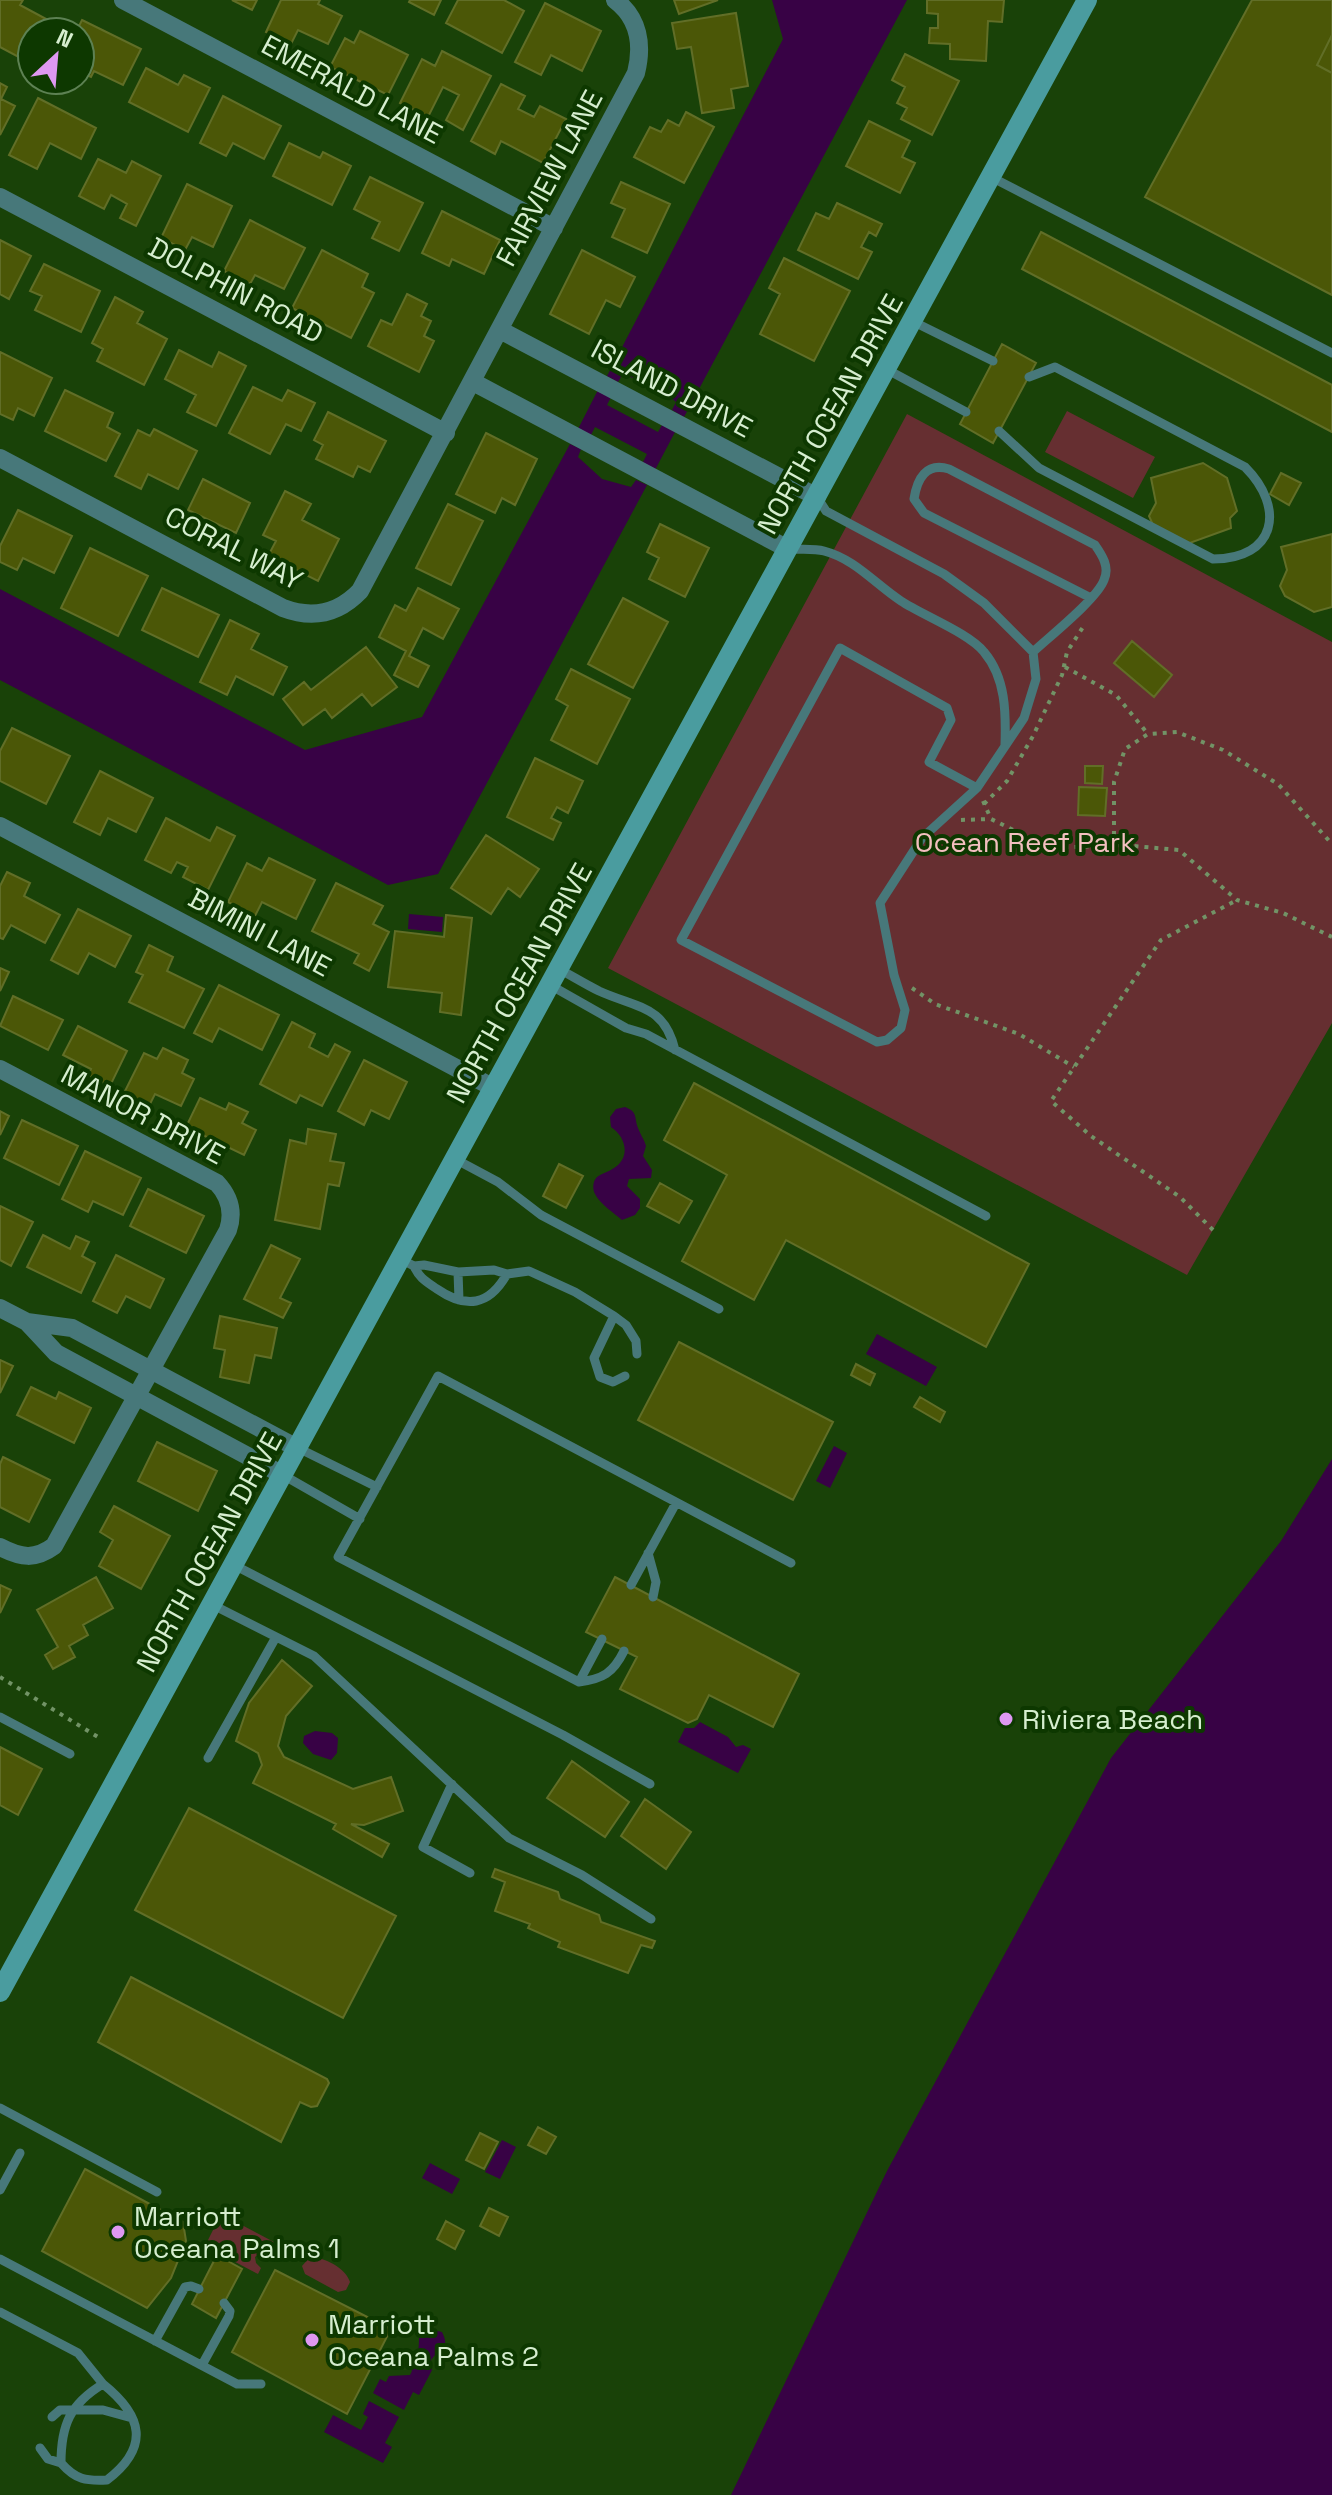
<svg xmlns="http://www.w3.org/2000/svg" width="1332" height="2495" viewBox="0 0 1332 2495" font-family="'Space Grotesk',sans-serif">
	<style>
		.green { fill: #662f31 }
		.water { fill: #380245 }
		.building { fill: #4b5707; stroke: #616e27; stroke-width: 2 }
		.lines { fill: none; stroke-linecap: round; stroke-linejoin: round }
		.path { stroke: #729366; stroke-width: 4; stroke-dasharray: 4 6; stroke-linecap: butt }
		.service { stroke: #47787a; stroke-width: 9 }
		.minor { stroke: #47787a; stroke-width: 18 }
		.secondary { stroke: #4a9c9f; stroke-width: 20 }
		.poi-dot { fill: #de98f2; stroke: #0d3800; stroke-width: 3 }
		.labels { text-anchor: middle; stroke-width: 8; stroke-linejoin: round; paint-order: stroke }
		.street-label { font-size: 28px; fill: #d6eecf; stroke: #0d3800 }
		.park-label { font-size: 28px; fill: #f3bfbf; stroke: #0d3800 }
		.poi-label { font-size: 28px; fill: #d6eecf; stroke: #0d3800; text-anchor: start }
	</style>
	<rect width="100%" height="100%" fill="#194208"/>
	<path class="green" d="M1067 411 1155 457 1133 498 1045 452Z
		M907 414 1332 642V1023L1187 1275 608 968Z
		M221 2214 274 2242 268 2254 260 2253 255 2257 256 2263 261 2268 258 2274 205 2246Z
		M310 2257C324 2257 346 2268 350 2282L346 2290 338 2292 305 2274 302 2266Z"/>
	<path class="water" d="M772 0H907L684 417 672 410 676 402 653 383 622 375 618 382 607 376 783 39Z
		M598 390 611 397 607 405 658 432 662 425 675 432 655 470 642 464 647 454 595 427 591 435 578 429Z
		M570 444 581 449 578 457 602 479 631 487 636 480 647 485 438 874 388 885 0 680V589L305 750 422 717Z
		M409 914 443 917 442 932 408 929Z
		M625 1107C638 1112 634 1117 638 1128 640 1134 644 1139 646 1146L643 1156 652 1170 651 1178 629 1179 627 1186 640 1199V1208L635 1215 622 1220C614 1213 600 1204 595 1194 592 1188 593 1181 597 1177 602 1173 609 1172 614 1168 631 1157 626 1137 611 1127L610 1117 616 1109Z
		M877 1334 937 1367 926 1386 866 1354Z
		M834 1446 847 1453 830 1488 816 1481Z
		M1332 1459V2495H731L887 2171 1111 1758 1281 1541Z
		M700 1722 728 1737 736 1747 743 1745 751 1749 738 1773 678 1742 685 1728H694Z
		M315 1731 332 1733 338 1738 337 1753 331 1760 313 1754 303 1743 304 1736Z
		M502 2140 516 2147 500 2179 485 2172Z
		M430 2163 460 2179 452 2194 422 2178Z
		M428 2329 442 2332C451 2350 439 2348 431 2360L432 2370 419 2395 413 2392 404 2410 373 2393 380 2379 386 2382 389 2376 410 2375 412 2371 406 2360C417 2349 419 2358 419 2337Z
		M369 2401 399 2417 385 2443 392 2447 383 2463 324 2432 333 2415 361 2430 368 2417 363 2414Z"/>
	<path class="building" d="M0 0H23L20 5 48 20 42 32H32V50L26 61 0 47Z
		M232 0H257L252 10Z
		M281 0H320L318 4 342 16 328 44 298 30 291 44 266 32Z
		M410 0H441L434 15 409 2Z
		M458 0H504L524 11 502 53 446 23Z
		M674 0H718L679 14Z
		M927 0H1004L1002 22 988 21 986 61 950 59V44L929 43 930 28H938V14L927 13Z
		M1252 0H1332V295L1145 197Z
		M545 3 601 31 582 71 551 55 541 75 515 62Z
		M736 13 748 86 731 89 734 108 702 113 691 47 677 49 672 23Z
		M82 20 141 49 123 85 94 71 91 77 80 72V32H76Z
		M360 31 408 55 388 95 330 67 345 38 354 43Z
		M1332 35V73L1317 65Z
		M442 51 491 76 463 130 446 120 459 95 443 87 428 117 400 103 422 59 435 66Z
		M905 54 959 81 932 135 901 119 907 108 897 103 905 87 892 80Z
		M146 68 178 85 184 75 210 88 188 132 129 102Z
		M0 83 7 87 1 99 15 106 0 135Z
		M501 84 525 96 518 109 534 117 540 106 566 119 543 163 501 141 495 154 471 141Z
		M223 96 281 126 264 159 233 143 226 156 200 143Z
		M38 98 96 128 81 159 50 143 37 169 9 155Z
		M686 112 714 127 684 183 634 157 650 127 661 132 668 120 679 126Z
		M869 121 910 141 902 157 915 163 900 193 846 166Z
		M289 143 320 158 323 152 351 166 332 205 273 176Z
		M98 159 126 173 132 161 161 176 136 226 120 218 127 204 111 195 104 209 79 196Z
		M370 177 423 203 399 251 372 238 380 222 354 209Z
		M621 182 670 204 647 253 612 237 625 209 611 203Z
		M187 184 232 206 213 247 192 237 185 250 161 238Z
		M837 203 882 224 876 236 869 232 861 247 872 252 858 279 798 250 816 213 829 219Z
		M442 211 500 240 484 274 452 259 449 266 422 253Z
		M250 220 305 248 284 289 255 275 250 284 224 271Z
		M1041 232 1332 385V432L1022 269Z
		M0 240 31 256 9 299 0 294Z
		M322 250 368 274 362 287 374 293 351 338 292 308Z
		M582 250 635 277 620 307 606 300 589 334 550 314Z
		M784 258 850 291 814 361 760 334 780 294 769 288Z
		M44 264 100 291 81 332 35 310 42 296 30 291Z
		M407 294 427 304 421 316 431 321 424 336 434 341 419 372 368 346 381 320 392 325Z
		M115 297 143 312 137 323 167 339 144 385 97 361 103 349 92 343Z
		M1002 344 1036 363 993 443 960 424Z
		M179 350 212 367 219 352 246 366 216 426 187 412 196 395 165 379Z
		M0 352 52 378 34 416 18 408 13 420 0 414Z
		M253 387 282 401 288 390 315 403 301 431 286 424 270 454 229 433Z
		M65 390 113 413 107 427 120 434 106 461 45 431Z
		M328 412 386 441 370 472 358 466 353 477 316 459 323 445 314 440Z
		M154 429 197 451 178 489 148 474 141 489 115 476 138 430 150 436Z
		M486 433 537 459 515 505 502 498 495 513 456 494Z
		M1203 463 1227 478 1237 511 1230 518 1231 528 1187 544 1153 525 1149 516 1156 503 1151 478Z
		M1281 473 1301 483 1289 505 1270 494Z
		M203 479 250 503 236 533 188 510Z
		M285 491 311 504 302 520 339 539 318 581 268 556 276 541 263 535Z
		M448 504 483 521 451 585 416 568Z
		M18 510 72 536 54 573 23 558 17 570 0 562V546Z
		M660 524 709 548 685 597 649 579 659 558 647 552Z
		M1332 534V607L1314 612 1285 596 1280 586 1287 570 1281 547Z
		M90 548 148 576 118 636 61 608Z
		M162 588 219 615 198 657 142 630Z
		M418 588 459 609 443 639 423 628 409 656 429 666 418 687 394 675 406 651 379 637 395 605 406 611Z
		M623 598 668 622 633 688 588 664Z
		M230 620 259 634 251 649 287 667 273 695 236 676 227 695 200 682Z
		M1132 641 1172 675 1154 697 1114 663Z
		M366 647 397 687 372 706 362 694 332 718 325 709 303 725 283 699 304 682 311 690Z
		M571 669 630 699 597 764 551 740 568 706 556 699Z
		M12 728 70 756 46 804 0 781V751Z
		M535 758 583 781 568 813 557 807 551 818 561 823 553 840 507 817Z
		M1085 766H1103L1102 784 1085 783Z
		M100 771 153 798 136 832 108 818 100 835 74 822Z
		M1079 787 1107 788 1105 816 1078 815Z
		M166 818 210 841 217 827 235 836 208 890 183 877 188 867 177 862 171 873 145 860Z
		M486 835 539 869 520 897 508 888 491 914 451 888Z
		M269 858 315 880 296 919 262 902 255 916 228 902 247 863 262 871Z
		M7 872 30 883 24 896 60 915 45 943 11 925 3 939 0 938V886Z
		M336 883 383 906 373 924 389 932 369 971 354 963 359 954 312 931Z
		M78 909 131 936 115 967 89 953 78 974 51 960Z
		M446 915 472 918 461 1015 440 1012 442 993 388 987 395 931 444 937Z
		M149 945 173 957 167 971 204 989 184 1028 129 1002 143 975 136 972Z
		M0 968 9 972 0 991Z
		M219 985 279 1015 262 1050 219 1028 212 1042 194 1033Z
		M13 996 63 1020 48 1050 0 1026Z
		M292 1022 315 1034 309 1047 328 1057 335 1044 350 1052 322 1106 300 1095 296 1103 260 1084Z
		M78 1026 127 1051 110 1086 88 1075 91 1069 63 1055Z
		M163 1048 188 1060 182 1073 194 1079 181 1106 155 1094 148 1108 123 1095 144 1053 157 1059Z
		M364 1060 407 1082 389 1119 371 1110 364 1125 338 1111Z
		M694 1083 1029 1264 986 1347 786 1240 754 1300 682 1261 727 1175 664 1140Z
		M200 1098 226 1110 229 1103 248 1112 242 1123 256 1130 244 1155 186 1127Z
		M0 1111 9 1116 0 1135Z
		M22 1120 78 1146 59 1185 4 1158Z
		M308 1129 336 1134 330 1161 344 1163 339 1186 328 1184 320 1229 275 1220 290 1140 306 1144Z
		M85 1151 141 1178 123 1215 93 1201 88 1212 62 1199Z
		M559 1164 583 1176 566 1208 543 1196Z
		M660 1183 692 1201 679 1223 647 1206Z
		M148 1189 204 1216 186 1253 130 1226Z
		M0 1206 33 1222 11 1266 0 1260Z
		M43 1235 70 1249 76 1236 89 1242 82 1256 95 1263 81 1293 27 1267Z
		M271 1245 300 1259 280 1298 291 1303 283 1318 244 1299Z
		M116 1255 164 1279 150 1308 126 1296 117 1313 93 1301Z
		M220 1316 277 1328 271 1358 255 1355 249 1383 220 1377 225 1350 214 1348Z
		M679 1342 833 1422 793 1500 638 1420Z
		M0 1360 13 1366 0 1393Z
		M856 1364 875 1374 870 1385 851 1375Z
		M31 1387 56 1399 59 1392 91 1408 74 1443 17 1415Z
		M920 1397 945 1412 940 1422 914 1407Z
		M157 1442 217 1471 198 1511 138 1481Z
		M3 1457 50 1480 29 1522 0 1507V1464Z
		M114 1506 170 1536 141 1589 99 1566 113 1540 100 1532Z
		M96 1577 113 1608 83 1625 88 1635 69 1646 75 1657 53 1669 45 1655 58 1647 37 1610Z
		M615 1577 799 1674 773 1727 709 1695 697 1719 688 1723 620 1689 637 1657 586 1632Z
		M0 1585 11 1590 0 1613Z
		M282 1660 312 1686 286 1716 278 1746 284 1757 353 1789 391 1777 403 1811 364 1825 351 1824 389 1844 382 1857 333 1829 336 1824 253 1783 262 1765 258 1753 236 1741 249 1703Z
		M0 1747 42 1769 18 1815 0 1805Z
		M572 1761 629 1802 605 1837 547 1798Z
		M645 1799 691 1832 666 1869 621 1836Z
		M189 1808 396 1916 343 2018 135 1910Z
		M495 1869 558 1892 560 1899 599 1915 601 1922 655 1941 652 1948 641 1945 628 1973 558 1947 560 1942 528 1928 530 1924 495 1911 505 1882 492 1877Z
		M131 1977 327 2079 329 2083 317 2106 311 2107 300 2102 281 2142 98 2042Z
		M538 2127 556 2137 546 2154 528 2145Z
		M480 2133 498 2142 484 2169 466 2160Z
		M85 2169 183 2222 186 2241 171 2278 147 2308 42 2251Z
		M489 2208 508 2217 499 2236 480 2226Z
		M446 2221 464 2231 455 2249 437 2239Z
		M217 2255 242 2269 216 2318 192 2304Z
		M275 2270 391 2329 347 2414 232 2352Z"/>
	<g class="lines">
		<path class="path" d="M1065 667 1116 695 1148 734
			M983 801 991 819 1050 848 1122 845 1179 850 1237 900 1283 913 1332 937
			M984 804 1007 781 1033 736 1062 675 1067 652 1083 627
			M961 820 991 819
			M1114 845V782L1125 749 1148 734 1177 732 1223 750 1278 784 1332 844
			M912 988 935 1004 1019 1034 1074 1067
			M1213 1230 1180 1197 1091 1136 1051 1101 1161 940 1237 900
			M0 1677 98 1737"/>
		<path class="service" d="M991 177 1332 353
			M912 321 993 361
			M886 369 966 412
			M999 431 1039 468 1213 559C1276 559 1286 508 1245 467L1055 367 1029 377
			M817 497 826 511 944 574 984 603 1033 652 1036 679 1024 718 977 788 922 838 880 903 894 975 905 1010 901 1028 887 1040 877 1042 681 940 840 648 947 708 951 720 929 762 977 788
			M788 549C799 550 813 548 824 551 855 559 875 584 901 601 922 615 969 633 984 652 1006 678 1006 713 1005 745
			M1033 652C1049 637 1097 599 1104 580 1110 567 1102 555 1095 545L949 469C926 462 917 479 914 499L924 513 1091 598
			M559 969C572 976 585 984 599 991 636 1008 664 1004 675 1050
			M550 985 626 1028 646 1034 986 1216
			M455 1159 498 1182 541 1215 719 1309
			M400 1259 414 1266 424 1265 458 1272 494 1270 507 1274 529 1271 575 1292 614 1316 626 1325 636 1341 637 1354
			M414 1266C419 1278 427 1282 437 1289 466 1309 489 1306 507 1274
			M458 1272 459 1300
			M614 1316 594 1358 600 1377 613 1382 625 1376
			M298 1448 377 1487
			M283 1475 360 1519
			M648 1553 656 1582 653 1597
			M234 1565 563 1735 650 1784
			M631 1585 676 1503
			M213 1605 314 1656 509 1838 582 1875 651 1919
			M624 1651C613 1673 603 1679 579 1682L338 1557 438 1376 791 1563
			M579 1682 602 1639
			M0 1717 70 1754
			M208 1758 276 1637
			M452 1784 423 1847 470 1873
			M0 2108 157 2192
			M0 2190 20 2153
			M0 2259 237 2384H261
			M0 2312 78 2353 103 2384C70 2404 61 2425 61 2463 76 2480 86 2481 107 2480 150 2447 143 2416 103 2384
			M155 2341 185 2287 191 2286 199 2289
			M202 2365 229 2316 230 2311 224 2303
			M52 2417 60 2410H103L132 2418
			M40 2448 48 2459 61 2463"/>
		<path class="minor" d="M123 0 554 228
			M0 197 446 433
			M500 330 817 497
			M473 382 788 549
			M0 458 283 608C312 619 338 614 360 591L636 73C643 45 639 18 615 0
			M0 826 494 1088
			M0 1069 217 1183C230 1197 234 1212 228 1230L54 1546C35 1560 21 1558 0 1547
			M0 1308 27 1322 56 1353 283 1475
			M27 1322 72 1328 297 1448"/>
		<path class="secondary" d="M0 1992 1087 0"/>
	</g>
	<g class="poi-dot">
		<circle cx="1006" cy="1719" r="8"/>
		<circle cx="118" cy="2232" r="8"/>
		<circle cx="312" cy="2340" r="8"/>
	</g>
	<g class="labels">
		<g class="street-label">
			<text transform="translate(352 89) rotate(28)" y="10">EMERALD LANE</text>
			<text transform="translate(549 178) rotate(-62)" y="10">FAIRVIEW LANE</text>
			<text transform="translate(236 290) rotate(28)" y="10">DOLPHIN ROAD</text>
			<text transform="translate(672 388) rotate(28)" y="10">ISLAND DRIVE</text>
			<text transform="translate(830 414) rotate(-61)" y="10">NORTH OCEAN DRIVE</text>
			<text transform="translate(234 548) rotate(27)" y="10">CORAL WAY</text>
			<text transform="translate(260 932) rotate(28)" y="10">BIMINI LANE</text>
			<text transform="translate(519 983) rotate(-61)" y="10">NORTH OCEAN DRIVE</text>
			<text transform="translate(143 1114) rotate(28)" y="10">MANOR DRIVE</text>
			<text transform="translate(209 1552) rotate(-61)" y="10">NORTH OCEAN DRIVE</text>
		</g>
		<g class="park-label">
			<text x="1025" y="852">Ocean Reef Park</text>
		</g>
		<g class="poi-label">
			<text x="1022" y="1729">Riviera Beach</text>
			<text x="134" y="2226">Marriott<tspan x="134" dy="32">Oceana Palms 1</tspan></text>
			<text x="328" y="2334">Marriott<tspan x="328" dy="32">Oceana Palms 2</tspan></text>
		</g>
	</g>
	<g transform="translate(56 56) rotate(26)"><circle r="38" fill="#0d3800" stroke="#5d8153" stroke-width="2"/>
	<path d="M0-6L14 30L0 20L-14 30Z" fill="#de98f2"/>
	<text y="-12" font-size="22" font-weight="bold" text-anchor="middle" fill="#d6eecf">N</text>
	</g>
</svg>
